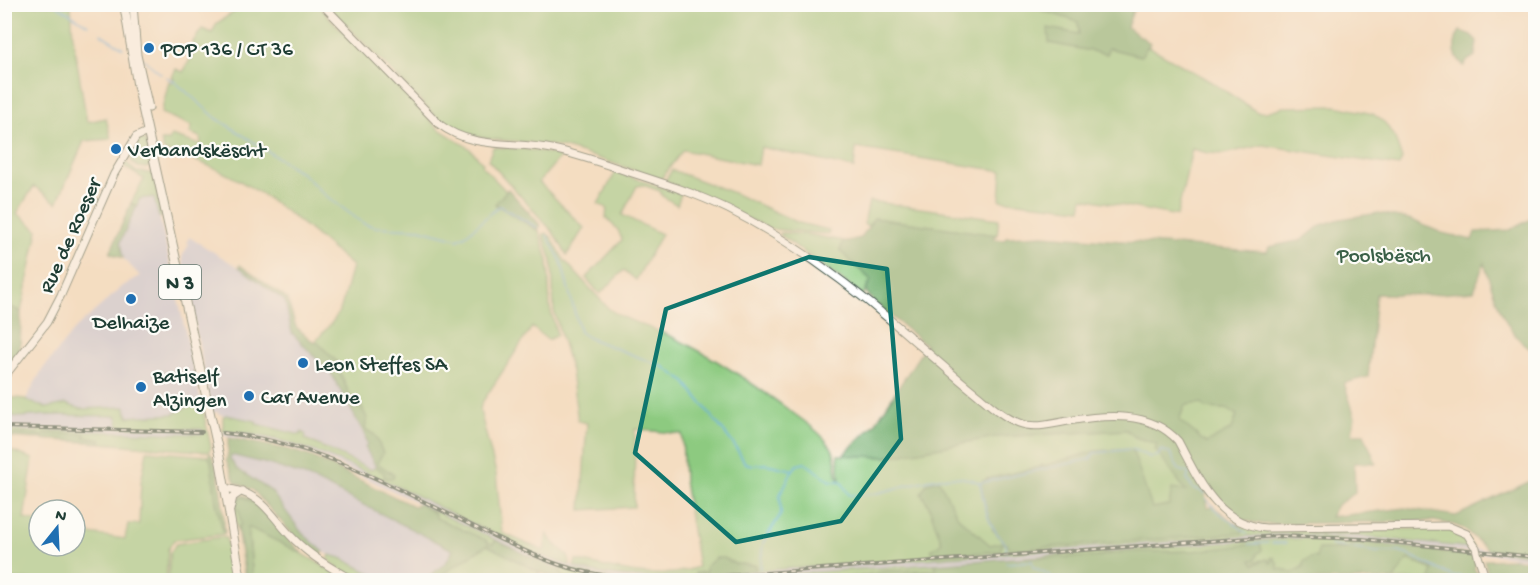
<svg xmlns="http://www.w3.org/2000/svg" width="1540" height="585" viewBox="0 0 1540 585" font-family="'Gochi Hand',sans-serif">
	<style>
		.industrial { fill: #bdc3de }
		.green { fill: #8dca80; stroke: #56845a; stroke-width: 1.5; fill-rule: evenodd }
		.forest { fill: #72ae6e; stroke: #487651; stroke-width: 1.5; fill-rule: evenodd }
		.lines { fill: none; stroke-linecap: round; stroke-linejoin: round }
		.stream { stroke: #63acdb; stroke-width: 1.5 }
		.secondary-casing { stroke: #3f5549; stroke-width: 9 }
		.primary-casing { stroke: #3f5549; stroke-width: 10 }
		.secondary { stroke: #fff; stroke-width: 7 }
		.primary { stroke: #fff; stroke-width: 8 }
		.rail-casing { stroke: #1f3d34; stroke-width: 4 }
		.rail { stroke: #fdfcf7; stroke-width: 1.5; stroke-dasharray: 4.5; stroke-linecap: butt }
		.secondary-bridge-casing { stroke: #3f5549; stroke-width: 9; stroke-linecap: butt }
		.secondary-bridge { stroke: #fff; stroke-width: 7 }
		.marked { fill: none; stroke: #0f766e; stroke-width: 4.5; stroke-linejoin: round }
		.poi-dot { fill: #1f6fb2; stroke: #fdfcf7; stroke-width: 2 }
		.labels { text-anchor: middle; stroke-width: 4.5; stroke-linejoin: round; paint-order: stroke }
		.shield { fill: #fdfcf7; stroke: #62766e; stroke-width: 1.5 }
		.shield-label { font-size: 20px; font-weight: bold; fill: #1f3d34 }
		.poi-label { font-size: 21px; fill: #1f3d34; stroke: #fdfcf7; text-anchor: start }
		.street-label { font-size: 21px; fill: #1f3d34; stroke: #fdfcf7 }
		.park-label { font-size: 21px; fill: #3a6047; stroke: #fdfcf7 }
	</style>
	<rect width="100%" height="100%" fill="#fdfcf7"/>
	<filter id="ink" filterUnits="userSpaceOnUse"><feTurbulence type="fractalNoise" baseFrequency=".0167" numOctaves="2"/><feDisplacementMap in="SourceGraphic" scale="12" xChannelSelector="R" yChannelSelector="G"/><feConvolveMatrix kernelMatrix="1 2 1 2 8 2 1 2 1" color-interpolation-filters="sRGB"/></filter>
	<filter id="wash" filterUnits="userSpaceOnUse"><feTurbulence type="fractalNoise" baseFrequency=".008" numOctaves="4" result="noise"/><feDisplacementMap in="SourceGraphic" scale="24" xChannelSelector="R" yChannelSelector="G"/><feGaussianBlur stdDeviation="1.35" result="paint"/><feColorMatrix in="noise" values="0 0 0 0 0 0 0 0 0 0 0 0 0 0 0 0 0 1.4 0 .05"/><feComposite in="paint" operator="in"/></filter>
	<g filter="url(#wash)">
		<rect width="100%" height="100%" fill="#f4ddc1"/>
		<path class="industrial" d="M155 197 201 400 174 414 148 417H128L92 409H81L66 404 47 408 27 401 26 399 42 370 75 329 123 286 140 276 123 258 120 242 139 199Z
			M189 237 243 270 286 301 292 333 332 375 365 435 368 445 365 447 376 467 372 470 305 438 302 432 300 435 256 424V421L219 414 218 412 212 413 182 257 189 244 187 242Z
			M4 415 20 417 47 415 117 416 119 427 201 429 203 430V435L5 430Z
			M223 431 245 433 307 447 370 474 537 554 580 569 628 576 676 577 1278 534 1357 536 1535 555V559L1357 541 1321 538 1277 539 702 580H615L548 565 323 458 276 443 223 436Z
			M231 455 268 464 308 477 454 550 446 563 423 580H383L319 550 302 533 271 491 237 469 229 458Z"/>
		<path class="green" d="M4 5H71L73 38 87 122 106 118 111 139 84 141 57 203 34 186 17 213 38 230 21 312 9 306 5 308Z
			M245 5H317L439 129 469 148 483 163 482 166 506 191 496 205 539 231 548 261 550 308 557 335 548 340 532 327 481 404 480 411 496 473 502 533 544 551 547 533C552 548 571 549 570 566L537 554C495 535 454 515 413 494 351 465 292 436 223 431V417L226 415 256 421V424L300 435 302 432 306 435 305 439 371 470 376 467 393 478 377 463 365 429 337 366V362L315 342 334 320 341 308 352 266C292 214 242 170 164 151L161 141H169L171 136 201 145 200 137 190 133 192 126 161 113 169 81 172 83 174 79 172 77 176 69 183 72 197 47 192 43 202 29 212 33 217 23Z
			M327 5H1026L1079 22V34L1107 53V48L1141 56 1148 46 1213 83 1257 112H1266L1283 107 1336 106 1373 114 1385 123 1395 138 1402 159 1399 166 1263 145 1223 154 1208 153 1192 149 1177 216 1083 198 1081 209 1000 200 1002 171 856 148 854 168 761 147 758 165 683 150 661 179C627 169 594 155 560 147 518 137 478 147 440 121Z
			M139 139H144L147 144 151 164 147 168 138 167 132 162 130 152Z
			M493 147 533 150 561 156 539 182 584 228 567 255 553 232 488 160Z
			M126 162 136 172 153 173 162 217H159L154 197 139 199 137 206 131 203 144 179 123 166Z
			M672 170 731 192 799 223 829 230 828 234 771 229 665 181Z
			M616 172 681 194 677 205 662 196 660 191 643 185 637 186 622 215 661 234 636 280 624 270 600 294 586 278 622 240 618 230 606 218 607 208 598 204Z
			M869 201 999 219 997 235 875 218 868 226 864 224Z
			M546 233 551 237 564 260 609 309C628 322 651 327 672 337 715 357 755 385 793 413 807 423 821 433 831 447 838 458 834 471 840 482L838 455 886 457 995 437 1127 430 1135 437 1158 444 1186 492 1169 505 1152 508 1042 465 992 529 1010 548 1023 549 1241 533 1244 531 1235 523 1252 528 1445 529C1459 531 1466 536 1473 548L1357 536 1278 534 755 571 756 565 735 564 724 558 706 572 696 573V576C655 579 613 579 574 567L576 560C619 570 655 582 698 567L684 480 682 434 635 429 634 507 581 510 587 423 578 421 571 371 554 311 552 261 543 235ZM921 493 958 517 990 545 1002 543 1000 551 967 553 942 543 928 504Z
			M781 233 805 234 849 242 843 243 840 251 871 280 863 295 779 234Z
			M7 381 9 388 5 397 26 399 27 401 47 408 66 404 81 409 125 407 128 417 174 414 201 400 211 447 209 452 100 443V440L85 437V435L44 436 41 437 40 435 5 434V430L38 432 39 430 203 434V430L201 429 119 427 117 416 47 415 20 417 5 415 4 384Z
			M1203 403 1205 408 1227 409 1237 415 1232 429 1206 444 1179 420 1185 405Z
			M4 448 33 459 24 519 39 522V546H75V532L125 539 128 524H139L141 482 147 451 208 456 211 461 216 502 224 534 174 540 168 549 166 580H5Z
			M244 495 258 502 286 536 248 499 239 510 241 524 238 528 247 580H245L233 503 240 496Z
			M420 504 496 540 493 544 488 543 486 540 436 518 434 513Z
			M248 526 303 554 347 580H253Z
			M221 537 226 538 235 580H168L170 553 176 544Z
			M1321 538 1357 541 1348 549 1335 548 1292 573 1278 569 1275 558 1269 563 1261 560 1254 564 1251 560H1256L1185 551 1108 553 1097 557 1013 558 1277 539Z
			M487 545 539 572V580H423L433 573V580Z
			M330 555 341 558 383 580C358 580 346 578 328 559Z
			M1407 559 1433 570 1430 580H1393Z
			M935 564 937 570 890 571 835 580H702Z
			M559 569H566L615 580H562L565 579Z"/>
		<path class="forest" d="M1026 5H1135L1127 27 1150 43 1141 56 1108 48 1107 54 1049 43 1048 28 1079 34 1078 22Z
			M1460 31 1471 35 1477 41 1475 56 1467 61 1464 66C1453 56 1452 44 1460 31Z
			M508 189 540 225 538 230 495 204Z
			M131 203 137 206 120 242 123 258 110 253Z
			M1379 213 1409 219 1442 233 1472 240 1475 232 1510 230 1535 217V352C1503 333 1495 296 1484 263L1474 291 1427 295 1376 294 1368 377 1344 383 1355 417 1352 434H1364L1376 463H1354L1355 493 1337 505 1330 517 1405 508 1456 516 1535 479V555L1488 550 1464 529 1455 525 1434 521 1263 524 1241 520 1205 491 1207 508 1214 507 1244 530 1241 533 1023 549 1009 548 1007 544 1003 543 1000 551 933 556 931 550 942 542 928 504 921 493 927 483 939 480 958 517 990 545 1003 542C987 523 985 507 980 483L986 479 1040 467 1095 451 1132 449 1152 508 1169 505 1172 489 1186 491 1155 449 1157 444 1135 437 1127 430 995 437 886 457 843 455 875 424 926 345 874 302 866 292 871 280 840 251 843 242 861 238 874 218 997 235 993 239 1005 240 1006 237 1043 235 1267 252 1269 247 1302 240 1321 225 1340 219ZM1202 403 1205 408 1227 409 1237 415 1232 429 1206 443 1179 420 1185 405Z
			M240 265 287 299 296 327 311 340 318 343 337 362V366L355 408 361 406 367 418 365 429 375 435 383 453 377 463 394 475 393 478H384V473L376 467 365 447 367 444 365 435 332 375 292 333 285 301 239 267Z
			M9 306 21 312 20 354 5 374V308Z
			M46 433 85 434V437L101 440 100 443 5 437V434L40 435 42 437Z
			M229 438 286 449 312 457 413 506 420 504 434 513 436 518 486 540 488 543 493 544 496 540 548 565 559 569 565 579 561 580 539 572 487 545 433 580V573L446 563 453 550 308 477 268 464 231 455 230 459 237 469 271 491 302 533 324 552 320 555 295 537 253 490 235 482 226 460C230 452 226 446 229 438Z
			M210 453C221 467 223 513 225 532H223L216 502 211 461 208 456Z
			M244 497 255 504 303 554 248 527 253 580H247L238 528 241 524 239 510 235 509 238 499Z
			M1357 541 1473 555 1476 563 1474 569 1483 580H1430L1433 569 1408 559 1393 580H835L890 571 937 570 935 564 1013 558 1097 557C1125 548 1156 553 1186 551 1210 550 1235 546 1260 543L1262 550 1257 554 1256 560H1251L1254 564 1267 559 1270 563 1272 562 1270 559 1273 557 1278 564V569L1287 570 1292 573 1303 567 1304 561 1313 557 1316 558 1319 549H1348Z
			M716 558H724L735 564 756 565 755 571 696 576 695 573 706 572V566Z
			M1514 559 1535 561V580H1490L1484 560Z"/>
		<g class="lines">
			<path class="stream" d="M55 4 88 25
				M101 34 123 48
				M142 58 161 74
				M166 77 174 81 216 118 303 174 325 195 364 224 376 227 420 229 458 239 466 235 499 206 538 228
				M547 235 561 261 580 332 589 338 664 367 685 382 735 446 745 463 752 465 766 464 793 470 797 465 805 463 831 481H841L849 495C857 495 865 496 873 494 905 488 949 467 980 483L1090 459 1094 453 1132 449 1150 457 1158 456 1161 450 1170 453 1179 470 1189 473 1187 479 1193 489 1202 491 1204 494
				M980 483C986 512 986 522 1006 545V552
				M1206 498 1217 511 1247 533
				M1272 543H1286
				M1249 544 1268 543
				M1330 545 1375 552H1398L1409 555 1454 577 1459 576 1469 580
				M1006 562 1008 563 1032 561 1033 567 1046 573 1055 580
				M760 569 763 543 781 514 780 495 792 471"/>
		</g>
	</g>
	<g filter="url(#ink)">
		<g class="lines">
			<defs>
				<path id="secondary" d="M133 4 137 55 149 108
					M322 4 439 124C473 150 512 141 552 149 577 154 602 163 626 171 660 182 695 193 728 209 788 239 844 280 895 324 923 348 949 372 978 395 990 405 1003 417 1019 423 1034 429 1052 424 1068 421 1105 415 1150 410 1178 441 1199 480 1217 524 1266 528L1448 526 1467 534 1476 548
					M4 377 47 322 61 295 114 174 136 137 147 132
					M224 488C267 493 270 518 299 544 315 559 334 570 353 580
					M230 510 233 497 242 491
					M1478 556 1486 580"/>
				<path id="primary" d="M124 4 137 83 219 454 241 580"/>
			</defs>
			<use href="#secondary" class="secondary-casing"/>
			<use href="#primary" class="primary-casing"/>
			<use href="#secondary" class="secondary"/>
			<use href="#primary" class="primary"/>
			<defs>
				<path id="rail" d="M4 427 202 432
					M223 433C318 441 400 491 485 532 510 544 534 556 560 565 600 578 640 581 681 579L1278 536 1362 539 1536 557"/>
			</defs>
			<use href="#rail" class="rail-casing"/>
			<use href="#rail" class="rail"/>
			<defs>
				<path id="secondary-bridge" d="M1476 548 1478 556"/>
			</defs>
			<use href="#secondary-bridge" class="secondary-bridge-casing"/>
			<use href="#secondary-bridge" class="secondary-bridge"/>
		</g>
	</g>
	<path d="M0 0H1540V585H0ZM809 257 887 269 901 439 841 521 736 542 635 453 666 309Z" fill="#f4ddc1" fill-opacity=".55" fill-rule="evenodd"/>
	<path class="marked" d="M809 257 887 269 901 439 841 521 736 542 635 453 666 309Z"/>
	<g class="poi-dot">
		<circle cx="149" cy="48" r="6"/>
		<circle cx="116" cy="149" r="6"/>
		<circle cx="131" cy="299" r="6"/>
		<circle cx="303" cy="363" r="6"/>
		<circle cx="141" cy="387" r="6"/>
		<circle cx="249" cy="396" r="6"/>
	</g>
	<g class="labels">
		<rect class="shield" x="159" y="265" width="42" height="34" rx="4.5"/>
		<g class="shield-label">
			<text x="180" y="289">N 3</text>
		</g>
		<g class="poi-label">
			<text x="161" y="55">POP 136 / CT 36</text>
			<text x="128" y="156">Verbandskëscht</text>
			<text x="131" y="328" text-anchor="middle">Delhaize</text>
			<text x="315" y="370">Leon Steffes SA</text>
			<text x="153" y="382">Batiself<tspan x="153" dy="24">Alzingen</tspan></text>
			<text x="261" y="403">Car Avenue</text>
		</g>
		<g class="street-label">
			<text transform="translate(69 235) rotate(-66)" y="7">Rue de Roeser</text>
		</g>
		<g class="park-label">
			<text x="1384" y="261">Poolsbësch</text>
		</g>
	</g>
	<rect width="1540" height="585" fill="none" stroke="#fdfcf7" stroke-width="24"/>
	<g transform="translate(57 528) rotate(18)"><circle r="28" fill="#fdfcf7" stroke="#a4b0a9" stroke-width="1.5"/>
	<path d="M0-4.5L10 22L0 15L-10 22Z" fill="#1f6fb2"/>
	<text y="-9" font-size="16" font-weight="bold" text-anchor="middle" fill="#1f3d34">N</text>
	</g>
</svg>
